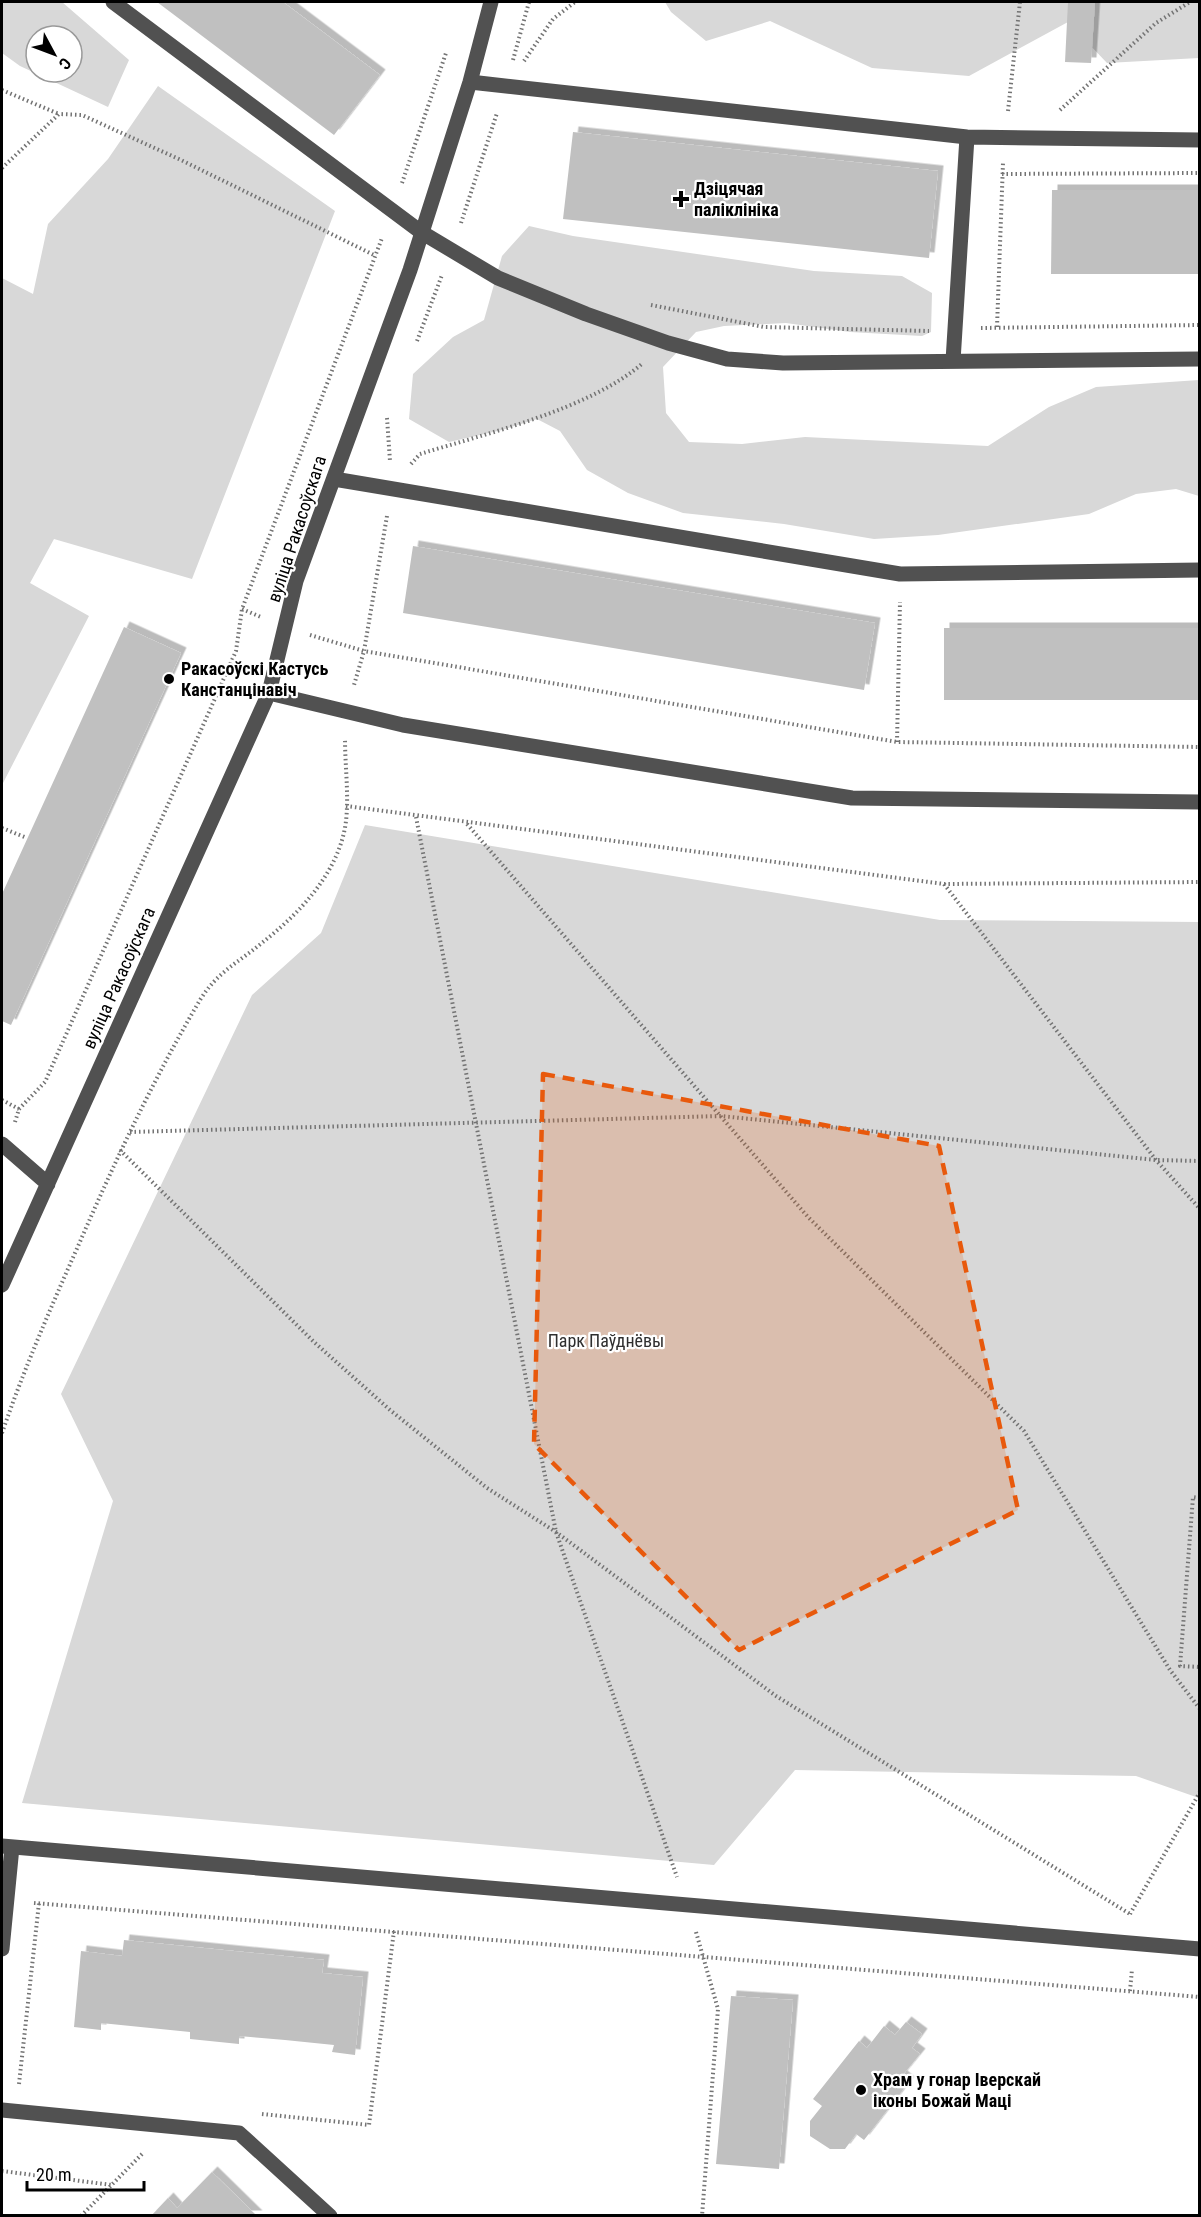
<svg xmlns="http://www.w3.org/2000/svg" width="1201" height="2217" viewBox="0 0 1201 2217" font-family="'Roboto Condensed',sans-serif">
	<style>
		.green { fill: #d8d8d8; fill-rule: evenodd }
		.building { fill: #c0c0c0; filter: url(#shadow) }
		.lines { fill: none; stroke-linecap: round; stroke-linejoin: round }
		.path { stroke: #737373; stroke-width: 4; stroke-dasharray: 1.5 3; stroke-linecap: butt }
		.minor { stroke: #515151; stroke-width: 15 }
		.marked { fill: #e8590c; fill-opacity: 0.2; stroke: #e8590c; stroke-width: 4.5; stroke-dasharray: 12 8; stroke-linejoin: round }
		.poi-dot { fill: #000; stroke: #fff; stroke-width: 2 }
		.labels { text-anchor: middle; stroke-width: 4.5; stroke-linejoin: round; paint-order: stroke }
		.poi-label { font-size: 18px; font-weight: bold; fill: #000; stroke: #fff; text-anchor: start }
		.street-label { font-size: 18px; fill: #000; stroke: #fff }
		.park-label { font-size: 18px; fill: #2f2f2f; stroke: #fff }
	</style>
	<defs>
		<filter id="shadow"><feDropShadow dx="5.5" dy="-5.5" stdDeviation="0" flood-color="#0004"/></filter>
	</defs>
	<rect width="100%" height="100%" fill="#fff"/>
	<path class="green" d="M2 2H62L129 60 108 107 20 66 2 53ZM36 36H72V72H36Z
		M665 2H1199V58L1107 63 1068 22 969 76 872 68 770 21 706 41 671 12Z
		M158 86 335 211 192 579 54 539 30 583 89 616 2 785V278L33 294 48 224 108 159Z
		M529 226 573 236 814 271 902 276 932 293 931 332 922 336 850 332 786 323 724 326 696 332 663 367 666 413 689 442 742 444 805 437 988 446 1049 407 1096 387 1199 380V496L1176 489 1136 494 1089 514 938 535 874 539 784 524 683 513 628 493 587 470 560 431 537 419 502 430 449 442 409 419 413 374 453 337 484 320 502 256Z
		M365 825 940 920 1199 922V1798L1136 1776 795 1770 714 1865 22 1803 113 1501 61 1394 252 995 321 933Z"/>
	<path class="building" d="M157 2H283L380 75 334 135Z
		M1068 2H1095L1091 63 1065 62Z
		M573 132 938 171 929 258 563 219Z
		M1052 190H1200V274H1051Z
		M413 546 875 623 864 690 403 613Z
		M124 627 181 653 11 1025 2 1021V894Z
		M944 628H1200V700H944Z
		M124 1940 324 1960 322 1973 363 1977 355 2055 332 2052 334 2045 285 2040 239 2036V2044L190 2039V2032L101 2023V2030L74 2027 81 1951 122 1956Z
		M731 1996 793 2000 779 2169 716 2164Z
		M906 2022 922 2034 912 2048 920 2054 902 2076 909 2082 864 2140 856 2134 845 2149H830L810 2136V2121L822 2106 813 2099 859 2041 867 2048 884 2026 895 2035Z
		M212 2172 257 2216H151L168 2198 177 2208Z"/>
	<g class="lines">
		<path class="path" d="M513 60 529 2
			M524 61 553 19 575 2
			M2 90 59 114
			M1060 110 1156 23 1190 2
			M1008 111 1020 2
			M2 168 59 114 82 115 181 160 376 256
			M1002 174 1200 173
			M402 183 446 53
			M461 223 497 113
			M651 305 764 327 929 331
			M997 327 1003 163
			M981 328 1200 325
			M417 341 442 275
			M387 418 390 461
			M411 464 420 454C488 433 590 409 643 363
			M387 516 364 651 897 742 1200 747
			M242 609 261 617
			M310 635 364 651 354 685
			M897 742 900 602
			M346 806 944 884 1200 882
			M416 817 556 1532 677 1877
			M467 824 808 1217 1024 1431 1170 1670 1200 1709
			M2 828 27 838
			M944 884 1156 1160 1200 1209
			M2 1100 19 1109
			M15 1122 19 1109 45 1082 236 651 242 609 382 238
			M130 1132 721 1116 1156 1160 1200 1161
			M120 1150 315 1343 390 1410 487 1488 556 1532 776 1696 1130 1914
			M2 1433C24 1369 51 1307 79 1244 115 1161 154 1078 200 1000 218 971 238 963 263 942 300 913 340 871 346 821 349 795 345 766 345 739
			M1200 1498 1193 1497 1180 1666 1200 1667
			M34 1903 1200 1997
			M1130 1914 1200 1792
			M696 1932 718 2009 702 2216
			M1130 1991 1132 1969
			M19 2084 39 1903
			M262 2114 369 2125 394 1931
			M2 2171 112 2185
			M81 2216 144 2152"/>
		<path class="minor" d="M113 2 421 232 498 278 586 314 668 343 727 359 783 363 1200 359
			M470 82 967 137 1200 140
			M953 361 967 137
			M334 479 900 574 1200 570
			M269 693 403 725 852 798 1200 802
			M2 1144 48 1184
			M2 1285 269 693 296 581 410 270 470 82 491 2
			M2 1846 1200 1949
			M2 1949 12 1847
			M2 2110 239 2133 330 2216"/>
	</g>
	<path class="marked" d="M543 1074 939 1146 1018 1510 739 1650 534 1444Z"/>
	<g class="poi-dot">
		<path d="M678 190h6v6h6v6h-6v6h-6v-6h-6v-6h6z"/>
		<circle cx="169" cy="679" r="6"/>
		<circle cx="861" cy="2090" r="6"/>
	</g>
	<g class="labels">
		<g class="poi-label">
			<text x="694" y="195">Дзіцячая<tspan x="694" dy="21">паліклініка</tspan></text>
			<text x="181" y="675">Ракасоўскі Кастусь<tspan x="181" dy="21">Канстанцінавіч</tspan></text>
			<text x="873" y="2086">Храм у гонар Іверскай<tspan x="873" dy="21">іконы Божай Маці</tspan></text>
		</g>
		<g class="street-label">
			<text transform="translate(297 529) rotate(-72)" y="6">вуліца Ракасоўскага</text>
			<text transform="translate(119 978) rotate(-66)" y="6">вуліца Ракасоўскага</text>
		</g>
		<g class="park-label">
			<text x="606" y="1347">Парк Паўднёвы</text>
		</g>
	</g>
	<rect width="1201" height="2217" fill="none" stroke="#000000" stroke-width="6"/>
	<g transform="translate(54 54) rotate(131)"><circle r="28" fill="#ffffff" stroke="#999999" stroke-width="1.5"/>
	<path d="M0-4.5L10 22L0 15L-10 22Z" fill="#000000"/>
	<text y="-9" font-size="16" font-weight="bold" text-anchor="middle" fill="#000000">С</text>
	</g>
	<path d="M27 2181v9h117v-9" fill="none" stroke="#000000" stroke-width="3"/>
	<text x="36" y="2181" font-size="18" fill="#000000" stroke="#ffffff" stroke-width="4.5" paint-order="stroke">20 m</text>
</svg>
